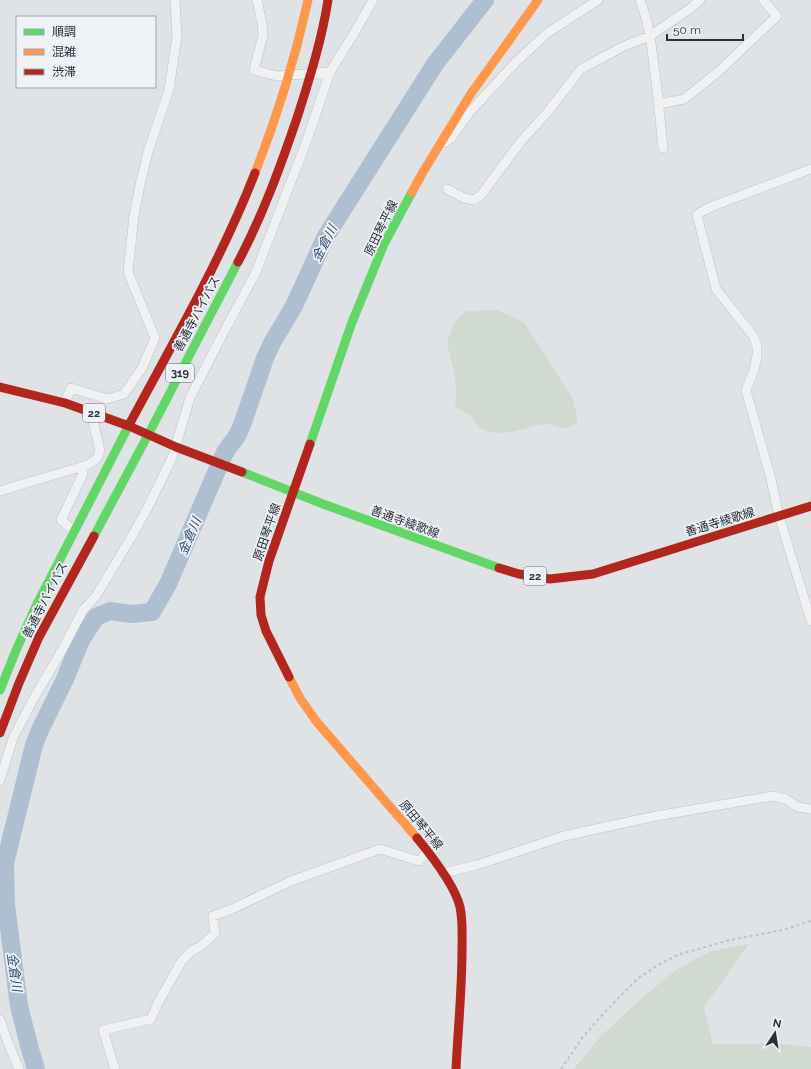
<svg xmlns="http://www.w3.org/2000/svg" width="811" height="1069" viewBox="0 0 811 1069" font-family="Raleway,'Noto Sans JP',sans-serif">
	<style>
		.green { fill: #d1dad1 }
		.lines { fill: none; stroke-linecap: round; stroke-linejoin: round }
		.river { stroke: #aebfd1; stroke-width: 18 }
		.street-casing { stroke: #bfc1c4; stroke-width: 10 }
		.path { stroke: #bfc1c6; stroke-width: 2; stroke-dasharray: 3 3; stroke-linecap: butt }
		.street { stroke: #f0f1f2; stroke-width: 9 }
		.fast { stroke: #63d668; stroke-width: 9 }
		.slow { stroke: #ff974d; stroke-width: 9 }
		.jam { stroke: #b3261e; stroke-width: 9 }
		.labels { text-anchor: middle; stroke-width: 3.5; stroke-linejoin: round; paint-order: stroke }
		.shield { fill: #eef1f5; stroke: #636a76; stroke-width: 1 }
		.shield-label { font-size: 11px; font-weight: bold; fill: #28303f }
		.street-label { font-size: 12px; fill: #28303f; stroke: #eef1f5 }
		.water-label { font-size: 13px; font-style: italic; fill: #324f72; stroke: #eef1f5 }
	</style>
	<rect width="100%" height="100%" fill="#e0e3e6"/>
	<path class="green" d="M497 310 524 322 573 399 578 422 566 429 548 424 538 425 513 432 494 433 481 429 469 415 455 406 456 394 455 376 447 343 453 324 466 311Z
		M749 944 704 1007 713 1044H782L811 1047V1069H574L600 1037 644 996 676 970 711 951Z"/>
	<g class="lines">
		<path class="river" d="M36 1069 30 1049 19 1006 6 905 5 863 34 745 40 730 65 679 81 640 96 617 110 611 132 614 152 612 168 584 225 452 237 436 242 425 265 358 272 343 294 306 326 236 435 64 485 0"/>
		<defs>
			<path id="street" d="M257 0 262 23 263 35 254 70 277 76 330 72
				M640 0C649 22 651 42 654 66 658 93 660 121 663 148
				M659 104 684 99 718 72 777 16 763 0
				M444 143 450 139 469 113 515 63 546 34 598 0
				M811 169 713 206 701 212 697 215 716 289 754 337 757 346V356L754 370 746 390 771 479 779 516 811 621
				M447 189 464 198 474 200 481 195 522 140 546 114 581 69 624 46 650 36 691 8 700 0
				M65 403 71 388 107 399 124 394 142 368 155 338 128 272 134 216 140 185 148 152 169 90 177 36 175 0
				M0 491 87 465C90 463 96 460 98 457 104 448 90 427 94 413
				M74 531 61 520 83 474 80 467
				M0 780 13 738 34 698 62 650 83 610 96 596 132 536 149 505 172 458 190 398 217 345 256 272 306 143 330 72 353 35 373 0
				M443 873 477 865 564 836 656 816 773 796 786 799 798 807 811 809
				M0 1020 7 1040 19 1069
				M115 1069 103 1030 151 1019 158 1003 181 962 191 951 201 946 215 933 213 916 232 909 291 881 380 849 419 861 428 851"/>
		</defs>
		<use href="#street" class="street-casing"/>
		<path class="path" d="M561 1069 583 1037 603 1014 637 979 655 967 677 955 730 940 783 930 811 921"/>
		<use href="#street" class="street"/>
		<path class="fast" d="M310 444 351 325 384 244 412 192
			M242 472 323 504 499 568
			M94 536 148 435 238 262
			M0 690 17 648 36 606 130 423"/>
		<path class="slow" d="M255 173C277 117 295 59 308 0
			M412 192 423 172 470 95 538 0
			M289 677 300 698 316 721 417 838"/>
		<path class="jam" d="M238 262C263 215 281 165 298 115 310 77 322 39 328 0
			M0 387 65 403 129 426 176 447 242 472
			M130 423C174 341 221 260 255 173
			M499 568 519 574 550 579 593 574 811 506
			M289 677 266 631 261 615 260 597 269 561 310 444
			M0 733 19 683 39 637 94 536
			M417 838C431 855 455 886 460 907 463 921 462 936 462 950 462 990 458 1029 456 1069"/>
	</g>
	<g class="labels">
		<g class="shield">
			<rect x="166" y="364" width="28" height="18" rx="3"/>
			<rect x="83" y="404" width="22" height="18" rx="3"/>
			<rect x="524" y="567" width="22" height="18" rx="3"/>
		</g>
		<g class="shield-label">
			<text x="180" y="377">319</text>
			<text x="94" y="417">22</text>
			<text x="535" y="580">22</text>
		</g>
		<g class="street-label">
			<text transform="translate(381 228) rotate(-64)" y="4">原田琴平線</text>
			<text transform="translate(197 314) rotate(-62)" y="4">善通寺バイパス</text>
			<text transform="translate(405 522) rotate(20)" y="4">善通寺綾歌線</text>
			<text transform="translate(720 522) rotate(-17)" y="4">善通寺綾歌線</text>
			<text transform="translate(267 532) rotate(-71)" y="4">原田琴平線</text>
			<text transform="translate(45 600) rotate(-63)" y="4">善通寺バイパス</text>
			<text transform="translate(421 825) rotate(50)" y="4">原田琴平線</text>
		</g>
		<g class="water-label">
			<text transform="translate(324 243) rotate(-63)" y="5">金倉川</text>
			<text transform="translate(189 536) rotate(-67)" y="5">金倉川</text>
			<text transform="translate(15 972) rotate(82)" y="5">金倉川</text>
		</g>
	</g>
	<rect x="16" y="16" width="140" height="72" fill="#eef1f5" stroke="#9fa4ac"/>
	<rect x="24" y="29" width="20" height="6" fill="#63d668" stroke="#9fa4ac"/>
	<text x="52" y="36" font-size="12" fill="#28303f">順調</text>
	<rect x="24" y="49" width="20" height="6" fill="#ff974d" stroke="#9fa4ac"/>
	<text x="52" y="56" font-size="12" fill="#28303f">混雑</text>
	<rect x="24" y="69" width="20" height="6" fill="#b3261e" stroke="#9fa4ac"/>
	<text x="52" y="76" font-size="12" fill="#28303f">渋滞</text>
	<g transform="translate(775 1033) rotate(12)" stroke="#eef1f5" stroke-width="3" paint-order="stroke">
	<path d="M0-3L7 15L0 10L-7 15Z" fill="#28303f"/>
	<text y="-6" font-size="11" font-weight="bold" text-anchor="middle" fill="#28303f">N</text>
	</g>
	<path d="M667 34v6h76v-6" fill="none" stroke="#28303f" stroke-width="2"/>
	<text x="673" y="34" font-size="12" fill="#28303f" stroke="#eef1f5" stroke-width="3" paint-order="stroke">50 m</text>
</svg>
